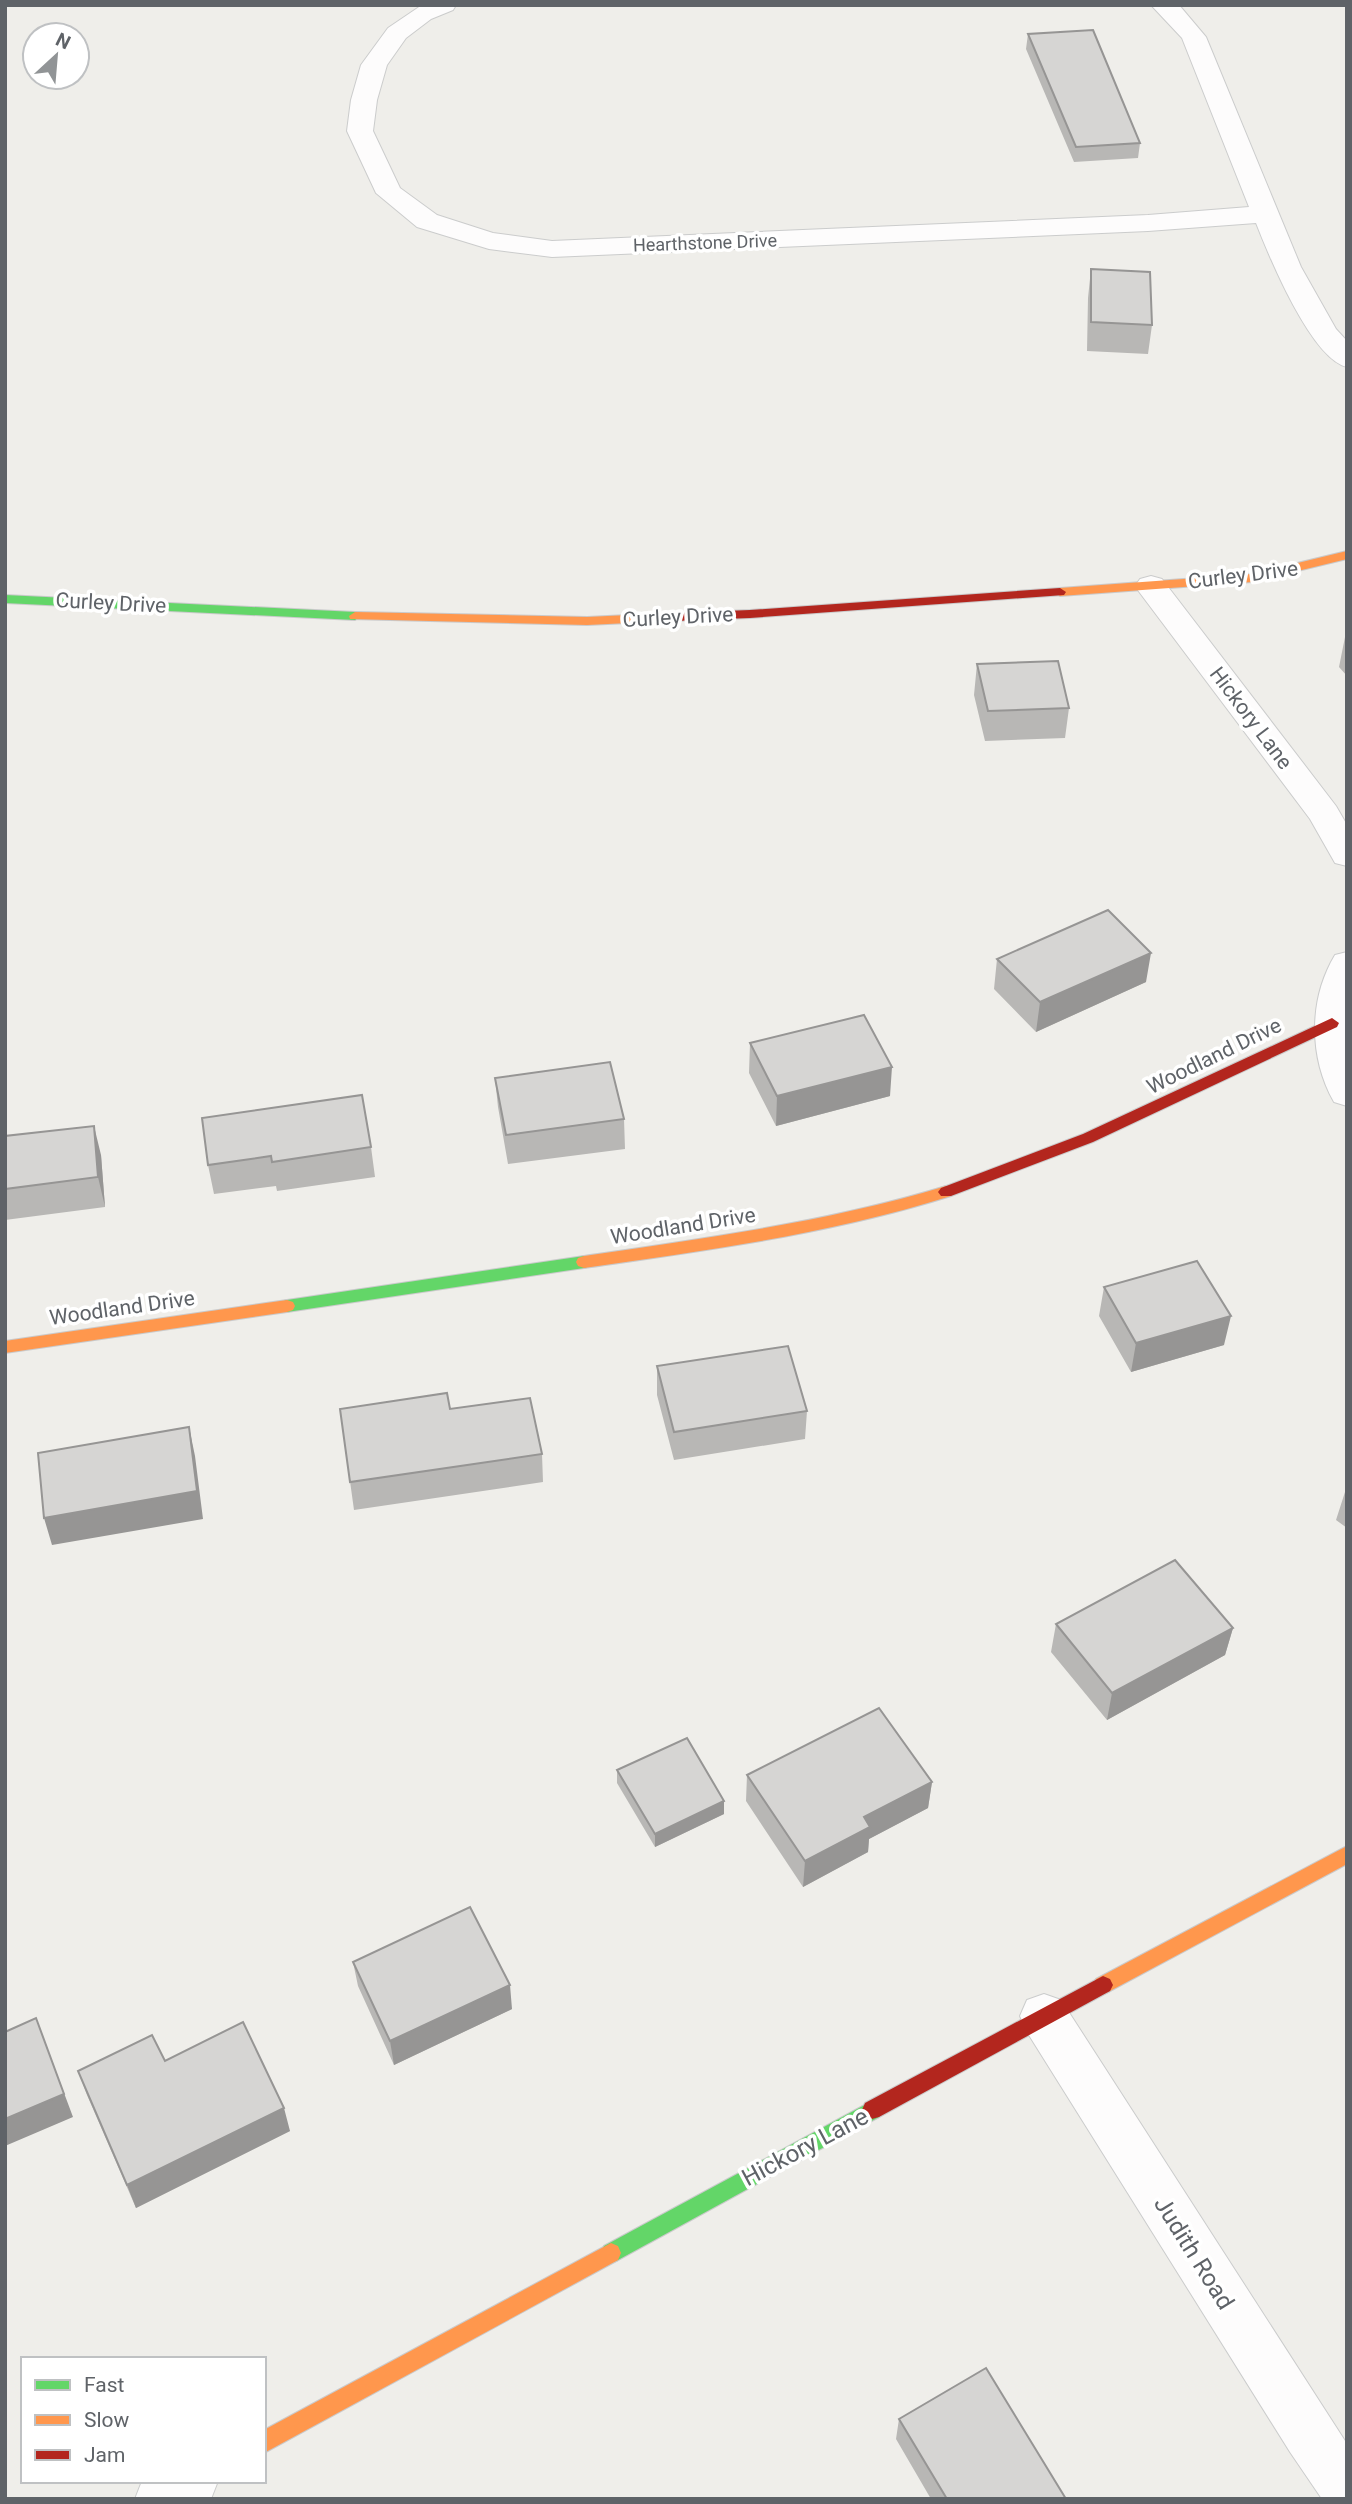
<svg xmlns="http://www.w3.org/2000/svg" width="1352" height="2504" viewBox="0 0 1352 2504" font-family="Roboto,sans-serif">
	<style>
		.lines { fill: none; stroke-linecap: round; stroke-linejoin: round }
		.street-casing { stroke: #cbcccc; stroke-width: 2 }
		.fast-casing { stroke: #cacacb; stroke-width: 2 }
		.slow-casing { stroke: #cacacb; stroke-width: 2 }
		.jam-casing { stroke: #cacacb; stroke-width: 2 }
		.street { fill: #fdfcfc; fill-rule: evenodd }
		.fast { fill: #63d668; fill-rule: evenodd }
		.slow { fill: #ff974d; fill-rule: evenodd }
		.jam { fill: #b3261e; fill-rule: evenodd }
		.wall { fill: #b8b7b5 }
		.shaded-wall { fill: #969594 }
		.building { fill: #d6d5d3; stroke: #969594; stroke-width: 2 }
		.labels { text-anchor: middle; stroke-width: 7; stroke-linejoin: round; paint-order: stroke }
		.far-street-label { font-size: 18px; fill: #5f6368; stroke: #fff }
		.street-label { font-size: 21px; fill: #5f6368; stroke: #fff }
		.near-street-label { font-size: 24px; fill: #5f6368; stroke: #fff }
	</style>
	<rect width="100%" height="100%" fill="#efeeea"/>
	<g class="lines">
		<defs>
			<path id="street" d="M422 5H456L453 10 431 19 406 38 387 65 377 100 373 131 400 188 437 215 493 233 552 241 1148 215 1249 207 1182 38 1151 5H1179L1206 37 1301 267 1336 329 1347 341V367C1311 359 1269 256 1256 223L1148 231 552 257 489 249 417 227 376 193 347 131 351 100 361 65 388 28Z
				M1151 576 1162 579 1336 806 1347 825V866L1335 863 1310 819 1140 593 1135 586 1140 579Z
				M1347 952V1106L1334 1102C1309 1058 1308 1000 1335 955Z
				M1044 1994 1061 2000 1347 2444V2499H1322L1290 2452 1027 2032 1020 2016 1027 2000Z
				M142 2481H218L211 2499H135Z"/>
			<path id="fast" d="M5 595 355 612 361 616 355 620 5 603Z
				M584 1256 590 1258 592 1262 590 1266 584 1268 287 1312 281 1310 279 1306 281 1302 287 1300Z
				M872 2101 879 2103 882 2110 879 2117 618 2260 611 2263 604 2260 601 2253 604 2246Z"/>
			<path id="slow" d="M1347 551V559L1252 582 1060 596 1054 592 1060 588 1252 574Z
				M355 612 587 617 649 614 655 618 649 622 587 625 350 619 349 616Z
				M946 1186 954 1192 951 1196C831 1234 708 1250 584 1268L578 1266 576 1262 578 1258 584 1256C706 1238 828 1222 946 1186Z
				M287 1300 293 1302 295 1306 293 1310 287 1312 5 1353V1341Z
				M1347 1846V1864L1110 1991 1103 1994 1096 1991 1093 1985 1096 1979Z
				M611 2243 618 2246 621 2253 618 2260 264 2453V2430Z"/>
			<path id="jam" d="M1060 588 1066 592 1064 595 750 618 649 622 643 618 649 614 750 610Z
				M1332 1018 1339 1023 1337 1027 1093 1142 951 1196H941L938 1192 941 1188 1083 1134Z
				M1103 1976 1110 1979 1113 1985 1110 1991 879 2117 872 2119 865 2117 862 2110 865 2103Z"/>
		</defs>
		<use href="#street" class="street-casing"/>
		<use href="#fast" class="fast-casing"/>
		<use href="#slow" class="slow-casing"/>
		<use href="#jam" class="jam-casing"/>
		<use href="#street" class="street"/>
		<use href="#fast" class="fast"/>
		<use href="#slow" class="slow"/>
		<use href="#jam" class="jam"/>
	</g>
	<path class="wall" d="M1028 34 1140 143 1138 158 1074 162 1026 49Z
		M1091 269 1152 325 1148 354 1087 351 1088 298Z
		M1347 636V676L1339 667 1345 637Z
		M977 664 1069 708 1065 738 985 741 974 695Z
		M997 959 1146 982 1036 1032 994 989Z
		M750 1043 890 1096 776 1126 749 1073Z
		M495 1078 624 1119 625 1149 508 1164 498 1107Z
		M202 1118 371 1147 375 1177 277 1191 276 1186 214 1194 208 1165Z
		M5 1136 101 1155 105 1207 5 1220Z
		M1104 1287 1224 1345 1131 1372 1099 1316Z
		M657 1366 807 1411 805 1439 674 1460 657 1395Z
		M340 1409H450L542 1454 543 1482 354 1510Z
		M1347 1490V1528L1336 1520 1345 1492Z
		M1056 1624 1233 1628 1225 1655 1107 1720 1051 1652Z
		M617 1770 724 1801V1814L655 1847 617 1783Z
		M747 1775 932 1782 928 1808 869 1839 868 1852 803 1887 746 1801Z
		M353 1962 512 2009 394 2065 358 1986Z
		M165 2061 290 2131 136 2208 87 2095 78 2071Z
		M899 2419 1066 2499H931L896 2439Z"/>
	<path class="shaded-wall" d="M1151 953 1146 982 1036 1032 1040 1002Z
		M892 1067 890 1096 776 1126 777 1096Z
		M94 1126 101 1155 105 1207 98 1177Z
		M1231 1316 1224 1345 1131 1372 1136 1343Z
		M189 1427 195 1456 203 1519 52 1545 44 1518Z
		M1233 1628 1225 1655 1107 1720 1112 1693Z
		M932 1782 928 1808 869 1839 868 1852 803 1887 805 1861 864 1817Z
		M724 1801V1814L655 1847V1834Z
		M510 1985 512 2009 394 2065 390 2041Z
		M36 2018 73 2117 5 2146V2119Z
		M284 2108 290 2131 136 2208 127 2185Z"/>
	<path class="building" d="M1093 30 1140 143 1076 147 1028 34Z
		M1091 269 1150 272 1152 325 1091 322Z
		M1058 661 1069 708 988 711 977 664Z
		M1108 910 1151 953 1040 1002 997 959Z
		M864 1015 892 1067 777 1096 750 1043Z
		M610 1062 624 1119 506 1135 495 1078Z
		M362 1095 371 1147 272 1162 271 1156 208 1165 202 1118Z
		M94 1126 98 1177 5 1189V1136Z
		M1197 1261 1231 1316 1136 1343 1104 1287Z
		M788 1346 807 1411 674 1432 657 1366Z
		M447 1393 450 1409 530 1398 542 1454 350 1482 340 1409Z
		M189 1427 197 1491 44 1518 38 1453Z
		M1175 1560 1233 1628 1112 1693 1056 1624Z
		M879 1708 932 1782 864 1817 870 1827 805 1861 747 1775Z
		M687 1738 724 1801 655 1834 617 1770Z
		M470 1907 510 1985 390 2041 353 1962Z
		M36 2018 64 2094 5 2119V2032Z
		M243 2022 284 2108 127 2185 78 2071 152 2035 165 2061Z
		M986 2368 1066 2499H947L899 2419Z"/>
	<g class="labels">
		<g class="far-street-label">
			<text transform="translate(705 243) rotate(-2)" y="6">Hearthstone Drive</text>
		</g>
		<g class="street-label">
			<text transform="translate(1243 575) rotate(-7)" y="7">Curley Drive</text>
			<text transform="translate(111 603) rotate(3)" y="7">Curley Drive</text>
			<text transform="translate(678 617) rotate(-3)" y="7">Curley Drive</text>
			<text transform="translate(1251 718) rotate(53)" y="7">Hickory Lane</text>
			<text transform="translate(1214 1056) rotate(-26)" y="7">Woodland Drive</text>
			<text transform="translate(683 1226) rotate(-9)" y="7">Woodland Drive</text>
			<text transform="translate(122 1308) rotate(-8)" y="7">Woodland Drive</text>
		</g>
		<g class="near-street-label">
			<text transform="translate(805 2147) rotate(-28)" y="8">Hickory Lane</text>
			<text transform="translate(1194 2253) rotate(58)" y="8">Judith Road</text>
		</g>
	</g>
	<rect width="1352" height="2504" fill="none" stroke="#5f6368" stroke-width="14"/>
	<rect x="21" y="2357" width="245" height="126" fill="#ffffff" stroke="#bfc1c3" stroke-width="2"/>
	<rect x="35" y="2380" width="35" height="10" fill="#63d668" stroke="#bfc1c3" stroke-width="2"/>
	<text x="84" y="2392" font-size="21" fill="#5f6368">Fast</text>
	<rect x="35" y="2415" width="35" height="10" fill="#ff974d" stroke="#bfc1c3" stroke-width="2"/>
	<text x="84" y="2427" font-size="21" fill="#5f6368">Slow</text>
	<rect x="35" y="2450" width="35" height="10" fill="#b3261e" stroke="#bfc1c3" stroke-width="2"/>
	<text x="84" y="2462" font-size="21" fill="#5f6368">Jam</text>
	<g transform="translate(56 56) rotate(26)"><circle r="33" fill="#ffffff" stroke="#bfc1c3" stroke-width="2"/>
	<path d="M0-5L12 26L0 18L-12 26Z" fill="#919496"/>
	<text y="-10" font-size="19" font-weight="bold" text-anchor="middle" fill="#5f6368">N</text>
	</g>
</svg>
